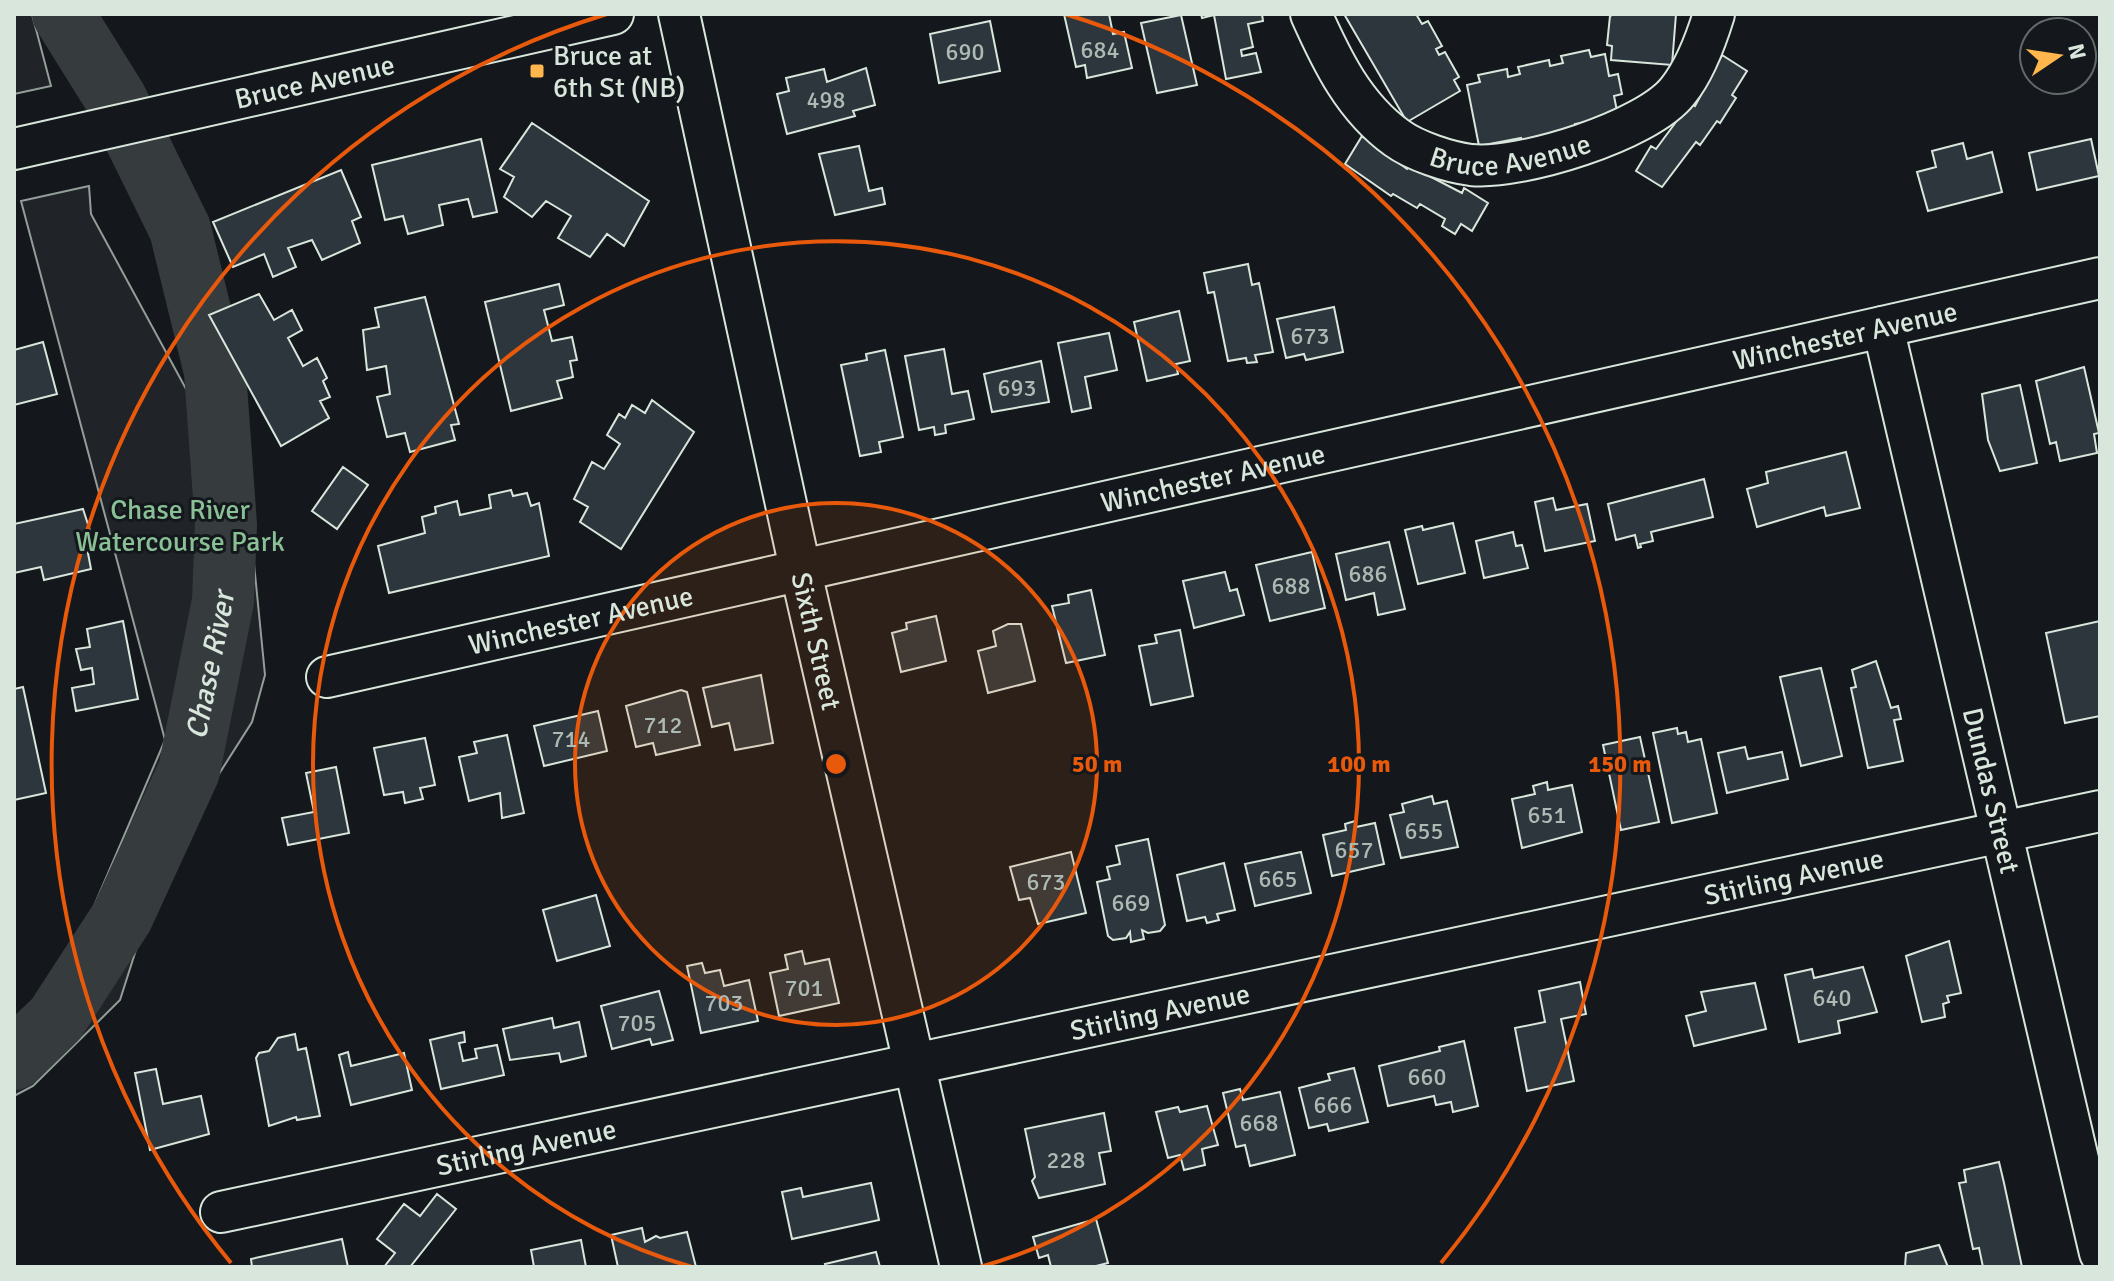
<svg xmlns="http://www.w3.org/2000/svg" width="2114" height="1281" viewBox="0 0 2114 1281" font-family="Signika,sans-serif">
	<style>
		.green { fill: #202428; stroke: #939e99; stroke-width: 2 }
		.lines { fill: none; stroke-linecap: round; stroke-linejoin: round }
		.river { stroke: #363b3e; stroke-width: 62 }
		.building { fill: #2c363c; stroke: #d8e6dc; stroke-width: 2 }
		.minor-casing { stroke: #d8e6dc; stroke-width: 44 }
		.minor { stroke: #14181c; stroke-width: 40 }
		.ring { fill: none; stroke: #e8590c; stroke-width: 4 }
		.poi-dot { fill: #ffb74d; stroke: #14181c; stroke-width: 3 }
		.labels { text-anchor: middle; stroke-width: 6; stroke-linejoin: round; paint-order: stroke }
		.number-label { font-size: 24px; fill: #adbab4 }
		.poi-label { font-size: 28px; fill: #d8e6dc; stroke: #14181c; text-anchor: start }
		.street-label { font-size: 28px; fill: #d8e6dc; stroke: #14181c }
		.park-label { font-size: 28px; fill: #8ac095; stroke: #14181c }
		.water-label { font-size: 30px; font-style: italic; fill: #d8e6dc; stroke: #14181c }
		.centre { fill: #e8590c; stroke: #14181c; stroke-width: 4 }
		.ring-label { font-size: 24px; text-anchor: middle; font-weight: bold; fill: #e8590c; stroke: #14181c; stroke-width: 6; stroke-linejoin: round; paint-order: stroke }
	</style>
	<rect width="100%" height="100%" fill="#14181c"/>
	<path class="green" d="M14 14H32L51 86 14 94Z
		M89 186 91 214 248 503 265 675 252 722 165 859 120 1000 33 1086 14 1096V1020L56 995 165 740 21 201Z"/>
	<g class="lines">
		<path class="river" id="s1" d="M14 1059 56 1019 122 917 189 771 223 601 226 525 215 372 180 229 116 99 63 14"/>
	</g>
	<path class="building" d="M1064 14H1109L1113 34 1124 32 1132 68 1087 78 1085 65 1076 67Z
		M1201 14H1262L1263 21 1248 24 1253 47 1241 50 1242 56 1256 53 1261 72 1226 79 1214 15 1202 18Z
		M1344 14H1416L1422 24 1428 21 1442 46 1436 49 1439 55 1445 52 1459 77 1454 80 1460 91 1407 122Z
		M1614 14H1676L1672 65 1611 60 1612 46 1607 45 1610 16Z
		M1181 15 1197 85 1157 93 1141 23Z
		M990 21 1000 71 939 83 930 34Z
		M1589 50 1591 57 1605 54 1609 76 1618 74 1622 94 1614 96 1618 116 1575 124 1577 133 1522 145 1521 138 1479 146 1467 85 1480 82 1478 75 1507 69 1508 77 1520 74 1518 67 1549 60 1550 66 1563 63 1561 56Z
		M1722 55 1747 71 1732 95 1736 98 1720 123 1717 121 1700 145 1696 142 1662 187 1636 171 1651 146 1656 149 1690 103 1695 106Z
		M866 68 875 105 853 111 855 116 787 134 777 94 789 91 786 78 824 69 827 82Z
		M532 123 649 201 624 246 607 234 590 257 558 238 571 216 546 201 532 217 504 197 514 177 500 169Z
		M1362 136 1407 169 1410 166 1462 193 1464 188 1488 203 1472 231 1461 224 1455 234 1442 226 1445 219 1420 204 1417 208 1393 194 1391 196 1345 164Z
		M481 139 497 212 473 217 468 199 439 205 443 225 408 234 403 216 385 220 372 165Z
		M2091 139 2099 176 2037 190 2029 153Z
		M1963 143 1967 159 1992 152 2002 192 1928 211 1917 172 1936 167 1932 151Z
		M859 146 869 191 882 188 885 204 835 215 819 154Z
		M341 170 361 217 352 221 360 243 322 260 312 240 288 248 296 267 273 277 264 254 233 267 213 222Z
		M1248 264 1252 285 1259 283 1273 352 1255 355 1257 362 1247 363 1246 358 1228 361 1214 292 1208 293 1204 273Z
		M559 284 564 305 544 310 552 341 572 337 577 360 570 361 573 377 557 381 562 398 511 411 485 302Z
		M259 294 274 320 292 310 302 330 288 338 303 366 317 358 327 378 323 381 330 397 320 401 329 418 281 446 209 315Z
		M425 297 459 424 451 425 455 440 410 452 405 433 387 437 377 397 390 394 386 366 367 370 363 330 379 327 375 308Z
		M1334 307 1343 352 1306 360 1304 354 1286 358 1277 319Z
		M1179 311 1190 361 1176 364 1178 374 1147 381 1134 322Z
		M1109 333 1117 370 1085 377 1091 408 1072 412 1058 343Z
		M43 342 57 394 14 405V350Z
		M944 349 952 394 968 391 974 419 945 425 946 433 935 435 934 427 919 430 905 356Z
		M885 350 903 437 879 442 881 452 860 456 841 365 867 360 866 354Z
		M1041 361 1049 402 992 412 984 374Z
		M2084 367 2099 433 2094 434 2097 453 2060 461 2056 442 2050 444 2036 381Z
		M2020 385 2037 463 2000 471 1988 440 1982 394Z
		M652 400 694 432 621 549 580 522 588 507 574 499 592 462 604 469 620 444 607 435 619 414 625 418 632 405 645 413Z
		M1846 452 1860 508 1826 516 1824 507 1757 527 1747 489 1768 483 1766 472Z
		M343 467 368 485 337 529 312 511Z
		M1704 479 1713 517 1651 532 1653 541 1640 544 1641 547 1638 548 1635 535 1616 540 1608 504Z
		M511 490 513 496 527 493 531 506 539 503 549 556 389 593 378 546 425 533 422 517 436 513 435 507 457 501 460 515 491 508 489 495Z
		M1553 498 1556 510 1587 504 1595 541 1545 551 1535 502Z
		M83 509 94 543 87 548 91 569 44 580 41 567 14 573V524Z
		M1453 523 1465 573 1418 584 1405 530 1422 526 1423 530Z
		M1513 532 1516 546 1522 545 1528 568 1484 578 1476 541Z
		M1389 542 1405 609 1378 615 1374 593 1346 600 1336 554Z
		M1312 552 1325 608 1270 621 1256 565Z
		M1225 572 1230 591 1237 589 1244 615 1194 628 1183 581Z
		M1091 590 1105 655 1066 663 1052 606 1069 603 1068 595Z
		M936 616 946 661 901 672 892 633 907 629 906 623Z
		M123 621 138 699 76 711 72 688 94 684 92 668 81 670 76 649 90 647 87 629Z
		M2100 621V716L2065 723 2046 633Z
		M1008 624H1021L1035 681 988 693 978 651 996 646 993 631Z
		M1180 630 1193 696 1151 705 1139 646 1157 643 1155 635Z
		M1876 661 1891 708 1898 706 1901 719 1894 720 1903 761 1868 768 1851 688 1856 687 1852 670Z
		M1821 668 1842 756 1801 766 1780 677Z
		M761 675 773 743 735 750 729 723 712 727 703 688Z
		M23 687 46 793 14 800V689Z
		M681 690 687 692 700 745 656 755 653 743 636 747 626 706Z
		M598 711 607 751 544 766 534 726Z
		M1677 728 1678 734 1686 732 1688 742 1701 739 1717 813 1672 823 1653 733Z
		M507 735 524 813 502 818 500 793 469 801 459 757 477 753 474 742Z
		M1640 737 1659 822 1621 830 1603 745Z
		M425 738 435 785 420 788 423 799 405 803 403 792 384 795 374 748Z
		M1745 747 1748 759 1782 752 1788 779 1727 793 1718 753Z
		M336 767 349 833 288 845 282 818 314 812 306 773Z
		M1547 782 1548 790 1572 785 1582 832 1522 848 1512 799 1535 794 1533 786Z
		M1432 796 1434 804 1447 801 1458 847 1401 858 1390 815 1404 812 1402 804Z
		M1355 821 1356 827 1375 823 1384 864 1332 876 1323 835 1346 830 1345 824Z
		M1148 839 1165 925 1160 931 1148 933 1142 930 1144 939 1131 942 1130 932 1126 938 1113 940 1108 936 1097 882 1110 879 1107 867 1120 864 1116 846Z
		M1071 852 1086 913 1038 924 1030 898 1019 900 1010 867Z
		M1301 852 1311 893 1255 906 1245 864Z
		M1224 863 1235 910 1217 914 1219 920 1207 923 1205 917 1187 921 1177 875Z
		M596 895 610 946 557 961 543 910Z
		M1949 941 1961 993 1947 996 1949 1002 1943 1004 1945 1017 1922 1022 1906 956Z
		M802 951 805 964 829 959 839 1003 779 1016 770 973 788 969 785 955Z
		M702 963 705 973 720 970 724 986 749 980 758 1021 701 1033 687 966Z
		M1863 967 1877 1012 1838 1021 1840 1033 1799 1042 1785 975 1812 969 1814 978Z
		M1580 982 1586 1014 1561 1019 1574 1081 1527 1091 1515 1028 1545 1022 1539 991Z
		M1755 983 1766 1029 1694 1046 1686 1016 1706 1011 1701 992Z
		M659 991 673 1040 652 1045 650 1039 612 1049 601 1006Z
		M552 1018 554 1028 579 1022 586 1056 561 1062 559 1053 510 1060 503 1029Z
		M464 1032 465 1042 459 1043 463 1061 477 1058 475 1049 497 1045 504 1075 441 1089 430 1040Z
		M295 1034 298 1050 306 1048 320 1116 297 1120 296 1117 269 1126 256 1058 259 1053 269 1051 278 1038Z
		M1464 1041 1478 1106 1453 1112 1451 1102 1436 1105 1434 1096 1388 1106 1379 1066 1440 1051 1439 1047Z
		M348 1052 351 1066 404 1053 412 1090 351 1105 339 1055Z
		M1354 1068 1368 1122 1329 1131 1327 1124 1309 1128 1299 1088 1330 1080 1328 1074Z
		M156 1069 163 1104 201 1096 209 1134 150 1150 135 1073Z
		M1240 1089 1243 1100 1280 1092 1295 1155 1250 1166 1245 1145 1236 1147 1223 1093Z
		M1207 1106 1218 1145 1202 1149 1205 1165 1184 1170 1180 1155 1168 1158 1156 1112 1178 1107 1180 1112Z
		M1104 1113 1111 1151 1099 1153 1105 1184 1039 1198 1032 1181 1035 1177 1025 1129Z
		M1999 1162 2004 1183 2022 1267H1983L1979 1248 1973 1249 1959 1183 1966 1182 1964 1170Z
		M871 1183 879 1220 792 1239 782 1192 801 1188 803 1197Z
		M437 1194 456 1209 410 1267H384L395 1253 377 1239 404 1204 420 1216Z
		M1096 1219 1108 1263 1092 1267H1051L1048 1255 1039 1258 1033 1237Z
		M642 1228 645 1242 656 1236 660 1238 687 1232 696 1267H618L611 1235Z
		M342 1239 348 1267H252L251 1259Z
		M581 1240 586 1267H534L531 1250Z
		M1939 1245 1948 1267H1905L1906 1253Z
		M876 1252 880 1267H826L825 1264Z"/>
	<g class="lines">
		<defs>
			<g id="minor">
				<path id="s2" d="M679 14 800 568 961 1267"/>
				<path id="s3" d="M1311 14C1332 61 1354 107 1397 138 1415 151 1448 162 1471 165 1520 170 1647 131 1678 91 1695 70 1706 40 1714 14"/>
				<path id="s4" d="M14 149 613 14"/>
				<path id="s5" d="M1883 327 2100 1253"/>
				<path id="s6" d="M327 677 2100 278"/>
				<path id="s7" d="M221 1212 2100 811"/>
			</g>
		</defs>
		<use href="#minor" class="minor-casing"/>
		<use href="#minor" class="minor"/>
	</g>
	<circle cx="836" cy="764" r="261" fill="#e8590c" fill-opacity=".12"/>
	<g class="ring">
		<circle cx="836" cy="764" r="261"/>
		<path d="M692 1267A523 523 0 1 1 980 1267"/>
		<path d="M231 1263A784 784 0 0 1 607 14M1065 14A784 784 0 0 1 1441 1263"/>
	</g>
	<rect class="poi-dot" x="529" y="63" width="16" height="16" rx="4"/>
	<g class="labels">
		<g class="number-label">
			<text x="1100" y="58">684</text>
			<text x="965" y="60">690</text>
			<text x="826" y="108">498</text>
			<text x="1310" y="344">673</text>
			<text x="1017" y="396">693</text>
			<text x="1368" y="582">686</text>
			<text x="1291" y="594">688</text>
			<text x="663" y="733">712</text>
			<text x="571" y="747">714</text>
			<text x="1547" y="823">651</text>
			<text x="1424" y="839">655</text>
			<text x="1354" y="858">657</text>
			<text x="1278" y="887">665</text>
			<text x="1046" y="890">673</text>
			<text x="1131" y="911">669</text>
			<text x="804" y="996">701</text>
			<text x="1832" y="1006">640</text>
			<text x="724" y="1011">703</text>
			<text x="637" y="1031">705</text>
			<text x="1427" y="1085">660</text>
			<text x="1333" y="1113">666</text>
			<text x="1259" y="1131">668</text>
			<text x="1066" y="1168">228</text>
		</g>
		<g class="poi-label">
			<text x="553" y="65">Bruce at<tspan x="553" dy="32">6th St (NB)</tspan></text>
		</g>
		<g class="street-label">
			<text dy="10" stroke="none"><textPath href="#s4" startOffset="308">Bruce Avenue</textPath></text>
			<text dy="10" stroke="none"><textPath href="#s3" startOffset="272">Bruce Avenue</textPath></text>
			<text dy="10" stroke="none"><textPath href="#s6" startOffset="1556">Winchester Avenue</textPath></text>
			<text dy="10" stroke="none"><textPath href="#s6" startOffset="908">Winchester Avenue</textPath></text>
			<text dy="10" stroke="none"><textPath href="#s6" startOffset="260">Winchester Avenue</textPath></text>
			<text dy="10" stroke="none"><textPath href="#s2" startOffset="642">Sixth Street</textPath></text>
			<text dy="10" stroke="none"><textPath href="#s5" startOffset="476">Dundas Street</textPath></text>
			<text dy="10" stroke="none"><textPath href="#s7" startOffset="1608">Stirling Avenue</textPath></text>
			<text dy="10" stroke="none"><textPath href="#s7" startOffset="960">Stirling Avenue</textPath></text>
			<text dy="10" stroke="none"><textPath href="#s7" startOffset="312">Stirling Avenue</textPath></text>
		</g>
		<g class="park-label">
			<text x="180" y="519">Chase River<tspan x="180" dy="32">Watercourse Park</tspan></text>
		</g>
		<g class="water-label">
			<text dy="10" stroke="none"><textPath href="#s1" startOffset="448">Chase River</textPath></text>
		</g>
	</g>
	<circle cx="836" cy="764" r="12" class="centre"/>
	<g class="ring-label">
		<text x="1097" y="772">50 m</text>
		<text x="1359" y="772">100 m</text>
		<text x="1620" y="772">150 m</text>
	</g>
	<rect width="2114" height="1281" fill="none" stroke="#d8e6dc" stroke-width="32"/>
	<g transform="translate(2058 56) rotate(77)"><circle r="38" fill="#14181c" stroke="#626a69" stroke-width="2"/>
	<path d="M0-6L14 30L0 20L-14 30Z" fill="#ffb74d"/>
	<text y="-12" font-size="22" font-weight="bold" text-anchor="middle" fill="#d8e6dc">N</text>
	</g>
</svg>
